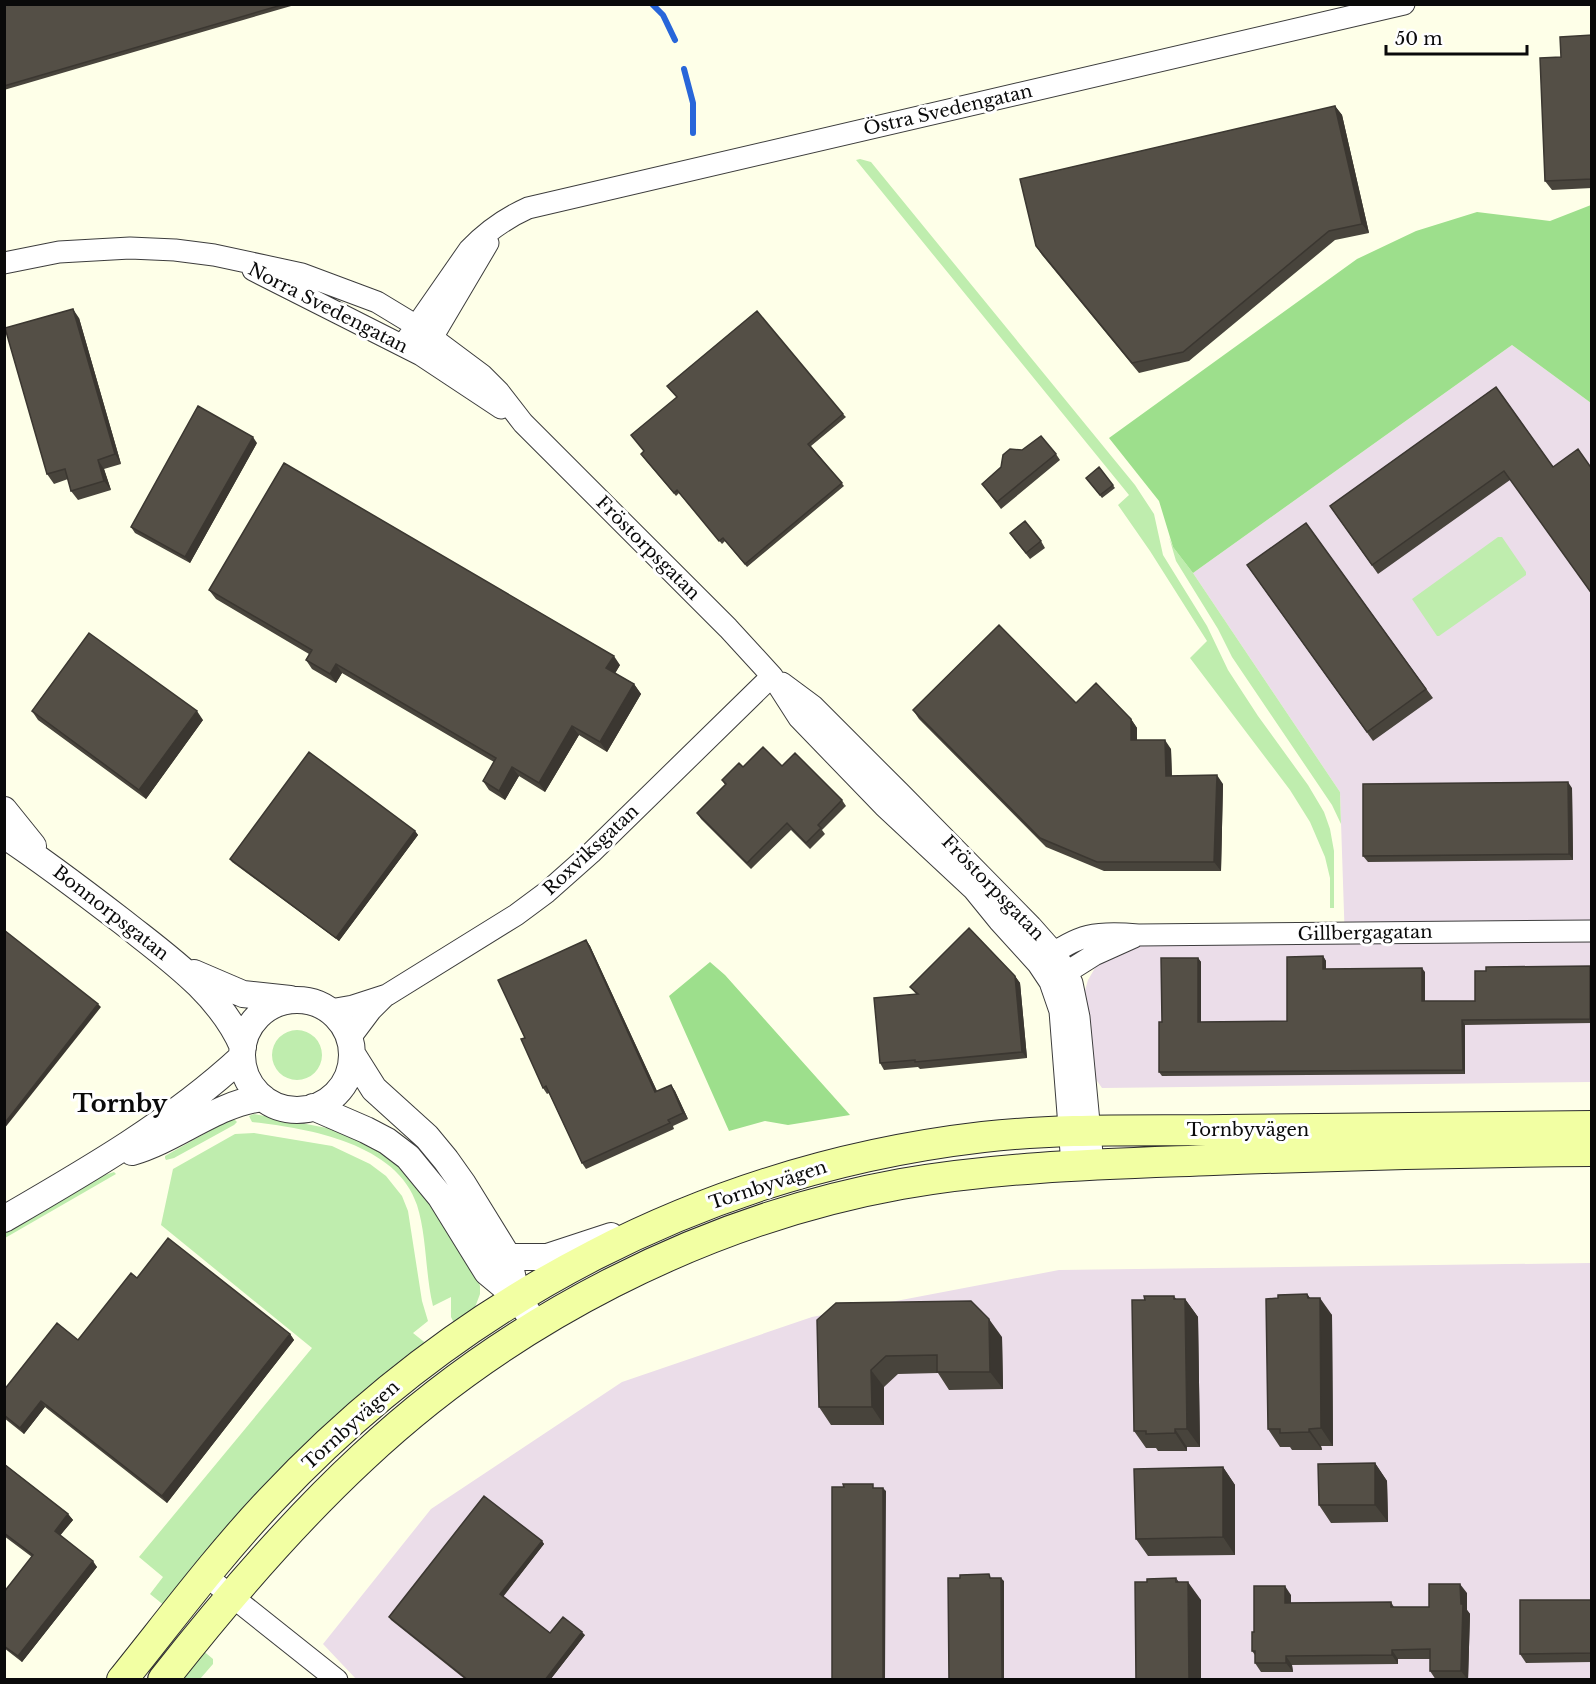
<svg xmlns="http://www.w3.org/2000/svg" width="1596" height="1684" viewBox="0 0 1596 1684" font-family="'Libre Baskerville',serif">
	<style>
		.industrial { fill: #ebdde9 }
		.green { fill: #bfedae }
		.forest { fill: #9ddf8c }
		.lines { fill: none; stroke-linecap: round; stroke-linejoin: round }
		.stream { stroke: #2866d9; stroke-width: 6 }
		.minor-casing { stroke: #3d3d3d; stroke-width: 23 }
		.tertiary-casing { stroke: #3d3d3d; stroke-width: 28 }
		.secondary-casing { stroke: #2c2c2c; stroke-width: 32 }
		.minor { stroke: #fff; stroke-width: 21 }
		.tertiary { stroke: #fff; stroke-width: 26 }
		.secondary { stroke: #f2ffa3; stroke-width: 30 }
		.wall { fill: #48443c }
		.shaded-wall { fill: #3b3731 }
		.building { fill: #544f46; stroke: #3b3731; stroke-width: 1.5 }
		.labels { text-anchor: middle; stroke-width: 6; stroke-linejoin: round; paint-order: stroke }
		.street-label { font-size: 18px; fill: #0a0a0a; stroke: #fff }
		.district-label { font-size: 24px; font-weight: bold; fill: #0a0a0a; stroke: #fff }
	</style>
	<rect width="100%" height="100%" fill="#feffe8"/>
	<path class="industrial" d="M1512 345 1591 403V1082L1102 1088 1095 1078 1084 994 1088 980 1095 968 1107 957 1137 946 1345 943 1340 792 1193 573Z
		M1591 1263V1679L357 1680 323 1644 431 1509 622 1382 812 1317 1059 1270Z"/>
	<path class="green" d="M860 159 871 162 1135 485 1154 514 1163 555 1207 626 1228 670 1258 716 1308 785 1324 812 1330 829 1334 851V908H1330V878L1325 857 1310 822 1290 790 1190 658 1207 641 1150 551 1118 505 1129 495 856 160Z
		M1169 537 1173 547 1193 573 1340 792 1341 824 1332 805 1232 657 1218 629 1176 561Z
		M1498 537H1502L1526 572V575L1439 636H1437L1412 599Z
		M272 1055a25 25 0 1 1 50 0a25 25 0 1 1-50 0Z
		M254 1114 332 1129 354 1137 386 1155 402 1169 433 1208 477 1277 480 1286V1294L474 1310 455 1325 451 1317V1297L433 1306C425 1273 427 1237 417 1205 397 1143 307 1128 252 1122L249 1116Z
		M229 1120H235L237 1122 234 1125 174 1158 166 1160 165 1158V1156Z
		M254 1133 332 1146 370 1164 386 1176 402 1196 408 1211 422 1301 428 1321 413 1333 428 1345 165 1606 150 1594 163 1577 139 1557 312 1348 161 1225 173 1169 235 1134Z
		M114 1172 116 1174 5 1238 4 1232 99 1177Z
		M201 1649 213 1659V1664L200 1679 177 1680Z"/>
	<path class="forest" d="M1591 205V403L1512 345 1193 573 1173 547 1159 501 1109 438 1357 259 1416 231 1477 212 1550 221Z
		M710 962 725 975 850 1115 788 1125 765 1121 729 1131 669 996Z"/>
	<g class="lines">
		<path class="stream" d="M652 4 663 15 675 40
			M684 69 693 103V133"/>
		<defs>
			<path id="minor" d="M4 263 59 252 130 248 175 250 214 255 302 274 377 302 415 325 482 375 499 392 523 423 728 628 772 676 799 718 884 806 973 889 999 921 1038 964 1050 982 1060 1011 1072 1165
				M253 270 421 355 501 408
				M403 345 469 250C486 232 506 218 528 208L1404 4
				M426 348 488 243
				M782 683 813 706 899 792 1031 926 1054 952 1067 972 1072 983 1079 1017 1093 1164
				M1044 960C1078 934 1097 931 1138 935L1592 931
				M1056 979 1094 955 1134 937
				M330 1010 353 1006 387 995 516 915 547 892 591 853 772 676
				M350 1038 371 1010 384 997
				M205 1575 337 1680"/>
			<path id="tertiary" d="M4 810 33 846
				M4 835C45 862 84 892 123 922 167 957 220 993 243 1047
				M194 973 243 994 290 999
				M242 1055a55 55 0 1 1 110 0a55 55 0 1 1-110 0Z
				M352 1054 374 1089 427 1137 446 1160 463 1184 508 1257 517 1297
				M313 1107 366 1130 387 1141 408 1157 440 1196 487 1272 517 1297 528 1313
				M132 1152C177 1139 217 1103 263 1098
				M4 1219C87 1171 172 1122 242 1057
				M508 1257H547L611 1236"/>
			<path id="secondary" d="M122 1680C171 1619 218 1556 271 1500 461 1298 707 1169 983 1137 1063 1128 1145 1131 1225 1130 1347 1129 1469 1128 1592 1126
				M163 1680C225 1601 289 1526 362 1458 509 1320 702 1220 901 1184 1004 1166 1109 1164 1213 1160 1339 1155 1465 1152 1592 1151"/>
		</defs>
		<use href="#minor" class="minor-casing"/>
		<use href="#tertiary" class="tertiary-casing"/>
		<use href="#secondary" class="secondary-casing"/>
		<use href="#minor" class="minor"/>
		<use href="#tertiary" class="tertiary"/>
		<use href="#secondary" class="secondary"/>
	</g>
	<path class="wall" d="M4 4H298L4 90Z
		M1592 35V188L1552 190 1545 181 1561 57Z
		M1335 106 1342 115 1369 233 1335 240 1189 361 1139 373 1042 255 1036 246Z
		M79 318 121 464 104 469 111 490 78 500 71 491 68 479 54 484 47 474Z
		M1496 387 1553 467 1592 469 1510 480 1378 574 1330 506Z
		M843 414 846 417 811 446 844 486 747 567 725 541 722 544 679 493 676 496 643 457Z
		M257 443 190 563 135 533 131 527Z
		M1056 454 1060 460 1001 509 982 484Z
		M1099 467 1115 488 1102 498 1086 478Z
		M1306 523 1433 698 1373 741 1247 565Z
		M1014 539 1041 541 1045 548 1030 559Z
		M209 590 620 665 615 673 634 684 641 694 607 752 579 735 545 792 519 776 505 800 489 790 483 781 494 762 342 673 336 683 312 669 306 660 309 654 216 599Z
		M1076 703 1131 719 1137 728V740L1171 749 1172 776 1223 784 1221 871H1104L1046 847 919 719 913 710Z
		M32 711 203 720 146 799 38 720Z
		M782 766 842 800 846 806 822 830 825 834 810 849 791 830 751 869 701 819 697 813 725 785 722 780 743 767Z
		M1572 788 1573 860 1368 862 1363 856Z
		M415 831 418 835 339 941 232 862 230 859Z
		M586 940 590 946 657 1091 671 1085 675 1091 688 1119 673 1126 674 1129 586 1169 582 1163 549 1093 547 1094 543 1088 525 1038Z
		M1323 956 1326 961V969L1425 972V1001H1475L1590 966 1592 969V1023L1465 1025V1074L1162 1076 1159 1072 1162 1022 1198 958 1201 962V1022L1287 1021Z
		M1015 976 1020 983 1027 1058 920 1069 918 1067 884 1070 880 1063 916 994 910 987Z
		M137 1278 290 1334 294 1340 167 1503 45 1407 24 1434 4 1418V1390L78 1340Z
		M1307 1294 1310 1298 1332 1315 1333 1446H1321L1322 1450H1292L1290 1447H1280L1268 1429 1278 1298Z
		M1176 1299H1185L1198 1317 1200 1447H1187V1451H1158L1156 1448H1146L1134 1431Z
		M817 1320 1002 1337 1003 1389 949 1390 938 1373 898 1374 884 1387V1425H831L819 1407Z
		M1375 1463 1387 1481 1388 1522 1331 1523 1319 1505Z
		M4 1464 68 1514 73 1520 60 1535 97 1567 22 1662 4 1648V1592L32 1557 4 1536Z
		M1223 1467 1235 1485V1555L1148 1556 1136 1539Z
		M542 1541 544 1544 503 1596 550 1633 585 1635 550 1680H466L391 1620 389 1617Z
		M1467 1593V1610L1470 1614 1468 1680H1436L1430 1671V1659H1398V1664L1292 1665 1293 1672H1261L1255 1663V1655L1252 1651 1254 1632 1291 1595V1603L1391 1602 1394 1607H1429Z
		M1592 1600V1662L1526 1663 1520 1654Z"/>
	<path class="shaded-wall" d="M1335 106 1342 115 1369 233 1362 224Z
		M73 309 79 318 121 464 115 454Z
		M253 437 257 443 190 563 185 557Z
		M98 460 104 469 111 490 104 481Z
		M614 656 620 665 613 677 606 668Z
		M336 664 342 673 336 683 330 674Z
		M634 684 641 694 607 752 600 742Z
		M197 711 203 720 146 799 139 790Z
		M1131 719 1137 728V749L1131 740Z
		M572 726 579 735 545 792 539 783Z
		M1165 740 1171 749 1172 785 1166 776Z
		M512 767 519 776 505 800 499 791Z
		M1217 775 1223 784 1221 871 1214 862Z
		M1568 782 1572 788 1573 860 1569 854Z
		M415 831 418 835 339 941 336 938Z
		M586 940 590 946 660 1098 655 1092Z
		M1323 956 1326 961V973L1323 969Z
		M1198 958 1201 962V1026L1198 1022Z
		M1590 966 1592 969V1021L1590 1019Z
		M1422 968 1425 972V1006L1422 1001Z
		M1015 976 1020 983 1027 1058 1022 1052Z
		M98 1004 101 1007 4 1129V1124Z
		M1462 1020 1465 1025V1074L1463 1070Z
		M671 1085 675 1091 688 1119 683 1113Z
		M1307 1294 1320 1312V1298L1332 1315 1333 1446 1321 1428Z
		M1174 1296 1186 1313 1185 1299 1198 1317 1200 1447 1187 1429Z
		M989 1319 1002 1337 1003 1389 990 1372Z
		M290 1334 294 1340 167 1503 162 1496Z
		M871 1370 884 1387V1425L872 1407Z
		M41 1401 45 1407 24 1434 20 1428Z
		M1175 1429 1187 1447V1451L1175 1433Z
		M1309 1429 1321 1446 1322 1450 1309 1432Z
		M1375 1463 1387 1481 1388 1522 1375 1505Z
		M1223 1467 1235 1485V1555L1223 1537Z
		M883 1488 886 1491 885 1680H883Z
		M68 1514 73 1520 59 1537 55 1531Z
		M542 1541 544 1544 503 1597 500 1594Z
		M93 1561 97 1567 22 1662 18 1656Z
		M1001 1578 1004 1581V1680H1002Z
		M1176 1578 1188 1595V1582L1201 1600V1680H1189Z
		M1460 1584 1467 1593V1610L1470 1614 1468 1680 1461 1671Z
		M1285 1586 1291 1595V1613L1285 1603Z
		M582 1632 585 1635 550 1680H545Z
		M1392 1650 1398 1659V1664L1392 1655Z
		M1286 1656 1292 1665 1293 1672 1286 1663Z"/>
	<path class="building" d="M4 4H285L4 86Z
		M1592 35V179L1545 181 1540 58 1561 57 1560 37Z
		M1335 106 1362 224 1329 231 1183 352 1132 363 1036 246 1020 179Z
		M73 309 115 454 98 460 104 481 71 491 65 469 47 474 5 328Z
		M757 311 843 414 808 444 842 483 745 564 723 538 719 541 677 490 674 493 641 454 644 451 631 435 677 397 667 386Z
		M1496 387 1553 467 1578 449 1592 469V594L1504 471 1372 565 1330 506Z
		M198 406 253 437 185 557 131 527Z
		M1041 436 1056 454 997 502 982 484 1001 467 1003 455 1010 449 1022 450Z
		M284 463 614 656 606 668 634 684 600 742 572 726 539 783 512 767 499 791 483 781 496 758 336 664 330 674 306 660 312 650 209 590Z
		M1099 467 1113 485 1100 495 1086 478Z
		M1025 521 1041 541 1026 553 1010 533Z
		M1306 523 1426 689 1367 732 1247 565Z
		M999 625 1076 703 1096 683 1131 719V740H1165L1166 776 1217 775 1214 862H1097L1040 838 913 710Z
		M89 633 197 711 139 790 32 711Z
		M763 747 782 766 795 753 842 800 818 825 821 828 806 843 787 823 747 863 697 813 726 784 722 780 739 763 743 767Z
		M309 752 415 831 336 938 230 859Z
		M1568 782 1569 854 1363 856V784Z
		M969 928 1015 976 1022 1052 915 1062V1060L880 1063 874 998 918 994 910 987Z
		M4 930 98 1004 4 1124Z
		M586 940 655 1092 671 1085 683 1113 668 1120 670 1123 582 1163 546 1086 543 1088 521 1039 525 1038 498 980Z
		M1323 956V969L1422 968V1001H1475V971H1486V967L1590 966V1019L1462 1020 1463 1070 1159 1072V1022H1162L1161 958H1198V1022L1287 1021V957Z
		M168 1238 290 1334 162 1496 41 1401 20 1428 4 1415V1390L57 1323 78 1340 131 1273 137 1278Z
		M1307 1294 1308 1298H1320L1321 1428 1309 1429V1432L1280 1433V1429H1268L1266 1299 1278 1298V1295Z
		M1144 1296H1174V1299H1185L1187 1429H1175V1433L1146 1434V1431H1134L1132 1300H1145Z
		M971 1301 989 1319 990 1372H937V1355L886 1356 871 1370 872 1407H819L817 1320 836 1303Z
		M1375 1463V1505H1319L1318 1464Z
		M4 1464 68 1514 55 1531 93 1561 18 1656 4 1646V1592L33 1555 4 1533Z
		M1223 1467V1537L1136 1539 1134 1469Z
		M843 1484H873V1488H883V1680H832V1487H844Z
		M484 1496 542 1541 500 1594 550 1633 563 1617 582 1632 545 1680H468L389 1617Z
		M989 1574 990 1578H1001L1002 1680H949L948 1578H960V1575Z
		M1176 1578V1582H1188L1189 1680H1136L1135 1582H1147V1579Z
		M1429 1584H1460L1461 1604H1463L1461 1671H1430V1649L1392 1650V1655L1286 1656V1663H1255V1651H1252V1632H1254V1586H1285V1603L1391 1602V1607H1429Z
		M1520 1600H1592V1653L1520 1654Z"/>
	<g class="labels">
		<g class="street-label">
			<text transform="translate(948 110) rotate(-13)" y="6">Östra Svedengatan</text>
			<text transform="translate(328 308) rotate(27)" y="6">Norra Svedengatan</text>
			<text transform="translate(648 548) rotate(45)" y="6">Fröstorpsgatan</text>
			<text transform="translate(591 850) rotate(-43)" y="6">Roxviksgatan</text>
			<text transform="translate(993 888) rotate(46)" y="6">Fröstorpsgatan</text>
			<text transform="translate(111 913) rotate(38)" y="6">Bonnorpsgatan</text>
			<text transform="translate(1365 933) rotate(-1)" y="6">Gillbergagatan</text>
			<text x="1248" y="1136">Tornbyvägen</text>
			<text transform="translate(768 1185) rotate(-18)" y="6">Tornbyvägen</text>
			<text transform="translate(351 1425) rotate(-42)" y="6">Tornbyvägen</text>
		</g>
		<g class="district-label">
			<text x="120" y="1112">Tornby</text>
		</g>
	</g>
	<rect width="1596" height="1684" fill="none" stroke="#0a0a0a" stroke-width="12"/>
	<path d="M1386 45v9h141v-9" fill="none" stroke="#0a0a0a" stroke-width="3"/>
	<text x="1395" y="45" font-size="18" fill="#0a0a0a" stroke="#ffffff" stroke-width="4.5" paint-order="stroke">50 m</text>
</svg>
